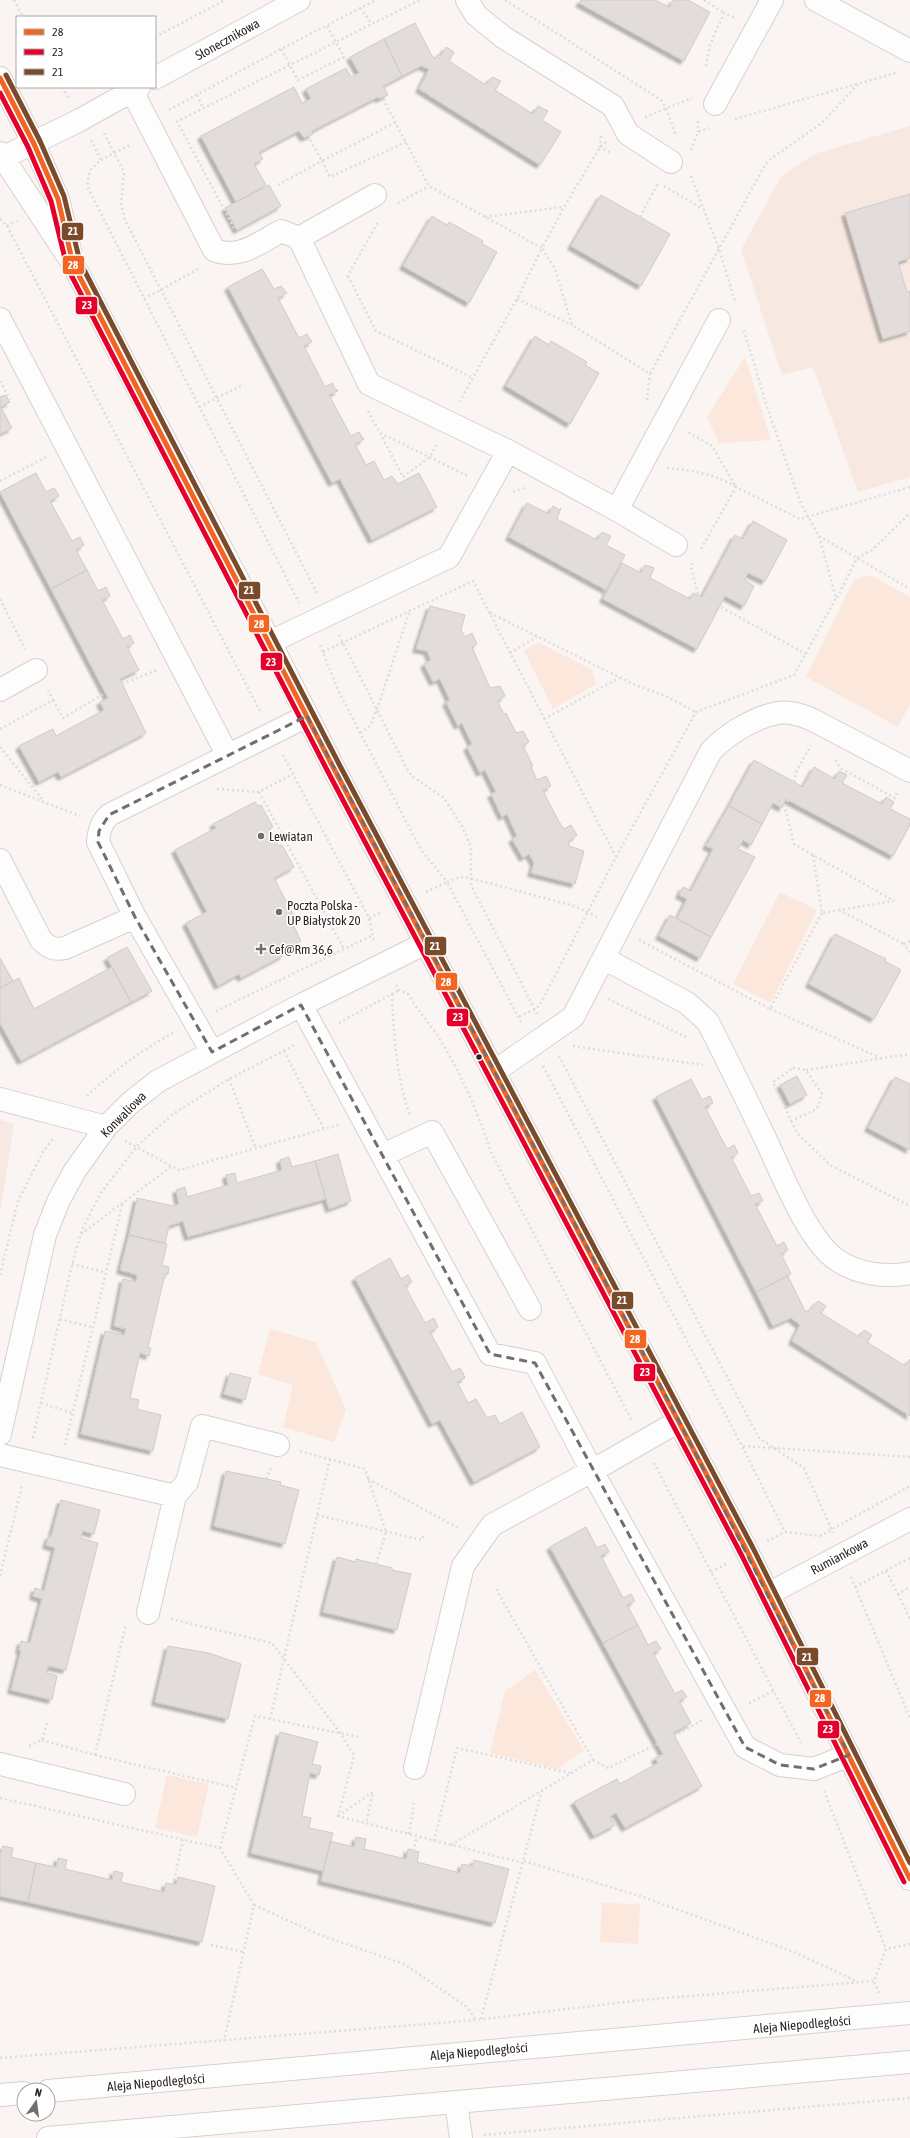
<svg xmlns="http://www.w3.org/2000/svg" width="910" height="2138" viewBox="0 0 910 2138" font-family="'Asap Condensed',sans-serif">
	<style>
		.built { fill: #f7e9e2 }
		.green { fill: #fce7dc }
		.building { fill: #e2dddb; stroke: #d0cbc9; filter: url(#shadow) }
		.lines { fill: none; stroke-linecap: round; stroke-linejoin: round }
		.minor-casing { stroke: #d6d1ce; stroke-width: 24 }
		.major-casing { stroke: #d6d1ce; stroke-width: 24 }
		.path { stroke: #dedcdc; stroke-width: 2.5; stroke-dasharray: 2 3; stroke-linecap: butt }
		.minor { stroke: #fefdfd; stroke-width: 22 }
		.major { stroke: #fefdfd; stroke-width: 22 }
		.bus-1-casing { stroke: #fff; stroke-width: 8 }
		.bus-2-casing { stroke: #fff; stroke-width: 8 }
		.bus-3-casing { stroke: #fff; stroke-width: 8 }
		.bus-1 { stroke: #f26522; stroke-width: 5 }
		.bus-2 { stroke: #e4002b; stroke-width: 5 }
		.bus-3 { stroke: #7a4b2a; stroke-width: 5 }
		.marked { fill: none; stroke: #736e6c; stroke-width: 3; stroke-dasharray: 8 5; stroke-linejoin: round }
		.poi-dot { fill: #736e6c; stroke: #fff; stroke-width: 1.5 }
		.bus-dot { fill: #2b2624; stroke: #fff; stroke-width: 1.5 }
		.labels { text-anchor: middle; stroke-width: 3; stroke-linejoin: round; paint-order: stroke }
		.street-label { font-size: 13px; fill: #2b2624; stroke: #fff }
		.poi-label { font-size: 13px; fill: #2b2624; stroke: #fff; text-anchor: start }
		.line-badge { stroke: #fff; stroke-width: 1.5 }
		.badge-label { font-size: 11px; text-anchor: middle; font-weight: bold; fill: #fff }
	</style>
	<defs>
		<filter id="shadow"><feDropShadow dx="-3.5" dy="3.5" stdDeviation="1" flood-color="#0004"/></filter>
	</defs>
	<rect width="100%" height="100%" fill="#faf4f2"/>
	<path class="built" d="M910 126V477L858 492 813 367 782 375 741 250 780 178 814 154Z
		M0 1120 14 1124 0 1213Z"/>
	<path class="green" d="M745 357 771 440 719 443 707 417Z
		M870 575 910 597V704L898 727 806 677 854 580Z
		M538 642 592 670 596 684 553 709 524 651Z
		M780 892 817 910 771 1003 733 984Z
		M270 1329 316 1342 346 1410 334 1442 283 1427 293 1385 258 1374Z
		M535 1670 584 1750 558 1769 490 1753 505 1691Z
		M167 1775 209 1784 197 1837 155 1828Z
		M602 1903 640 1904 638 1944 600 1942Z"/>
	<path class="building" d="M581 0H655L669 7 673 0H688L710 12 684 61 579 3Z
		M415 23 432 56 435 59 438 54 441 56 446 47 454 52 449 61 486 85 492 77 501 81 495 90 533 114 538 106 548 111 542 120 561 132 540 165 419 89 429 69 421 66 402 76 384 39Z
		M384 39 402 76 383 86 388 95 379 99 378 97 312 131 313 134 304 138 299 131 259 152 263 159 254 164 266 185 236 202 201 136 294 87 302 103 311 99 306 89 346 68 351 77 359 73 350 57Z
		M269 185 281 206 237 230 225 208Z
		M910 194V258L898 262 907 292 910 291V331L883 339 845 213Z
		M601 195 670 234 641 286 571 246Z
		M432 216 447 225 449 222 483 241 482 244 497 252 469 303 403 266Z
		M262 269 274 289 281 286 286 292 287 293 278 298 299 338 307 334 312 342 304 346 325 387 332 383 336 390 337 389 338 391 329 395 351 436 359 432 363 438 364 439 355 444 366 465 374 461 384 480 392 476 398 484 419 473 437 507 372 540 340 479 332 483 228 287Z
		M535 336 549 345 551 341 587 362 585 365 599 373 570 424 506 386Z
		M5 395 10 402 1 407 12 428 0 434V397Z
		M36 473 46 492 54 488 58 494 59 496 50 501 72 541 80 537 84 545 76 550 87 570 51 589 0 492Z
		M527 503 549 514 553 506 560 510 561 508 557 519 597 540 602 532 611 536 606 545 625 555 606 590 509 537Z
		M753 521 787 540 765 581 748 573 745 580 754 586 744 606 725 596 697 649 603 599 622 563 641 573 645 565 654 568 650 578 690 599 693 593 702 597 735 535 743 539Z
		M87 570 98 591 106 587 110 596 102 600 123 639 130 635 134 643 127 647 139 670 120 679 146 733 61 777 58 772 39 782 19 746 53 729 56 736 104 710 100 702 108 698 51 589Z
		M430 606 465 615 461 630 465 637 472 633 477 644 472 647 490 688 500 686 505 696 497 701 504 714 506 713 516 733 523 731 529 742 523 746 533 766 531 767 537 780 546 776 551 786 543 791 558 820 564 829 571 825 577 835 568 842 569 846 584 851 575 884 531 873 534 863 529 854 523 858 512 839 517 836 507 814 502 817 491 794 496 792 485 770 480 773 467 747 472 744 462 723 458 726 446 702 450 700 440 679 433 682 424 664 431 660 427 651 416 649Z
		M754 760 803 787 814 767 835 779 839 771 847 775 842 783 882 804 886 797 894 802 890 809 910 819V825L893 856 786 799 782 808 773 803 762 824 729 806Z
		M255 802 258 806 261 805 273 827 269 829 279 846 282 845 294 867 274 878 295 918 291 920 301 941 282 952 284 955 241 978 239 974 218 986 186 923 207 912 175 850 216 828 213 824Z
		M729 806 762 824 751 845 743 840 738 849 755 857 711 937 677 919 687 899 679 895 683 887 691 891 713 849 706 846Z
		M670 915 711 937 700 958 659 936Z
		M835 934 886 959 885 961 901 970 874 1019 809 984Z
		M127 947 152 991 131 1002 107 958Z
		M0 958 13 981 0 988Z
		M112 967 131 1002 21 1061 0 1023V988L19 978 34 1009Z
		M797 1076 807 1095 790 1104 780 1085Z
		M895 1077 910 1084V1150L868 1128Z
		M691 1079 702 1100 710 1096 713 1103 705 1107 727 1149 734 1145 738 1153 731 1157 751 1196 759 1193 763 1201 755 1204 777 1246 784 1242 788 1250 781 1254 791 1274 756 1292 656 1097Z
		M338 1154 351 1201 329 1209 315 1161Z
		M289 1157 292 1167 315 1161 326 1199 188 1237 183 1221 169 1226 165 1243 129 1235 137 1198 173 1206 179 1204 176 1190 185 1187 187 1197 228 1185 226 1175 235 1173 237 1183 282 1170 280 1160Z
		M129 1235 167 1244 162 1265 169 1267 168 1274H165L148 1347 151 1348 149 1356 140 1353 130 1398 139 1400 137 1409 161 1415 153 1451 81 1434 105 1331 124 1335 126 1329 114 1326 123 1279 136 1282 137 1275 120 1270Z
		M390 1258 401 1279 408 1275 412 1282 405 1286 425 1323 434 1318 438 1327 430 1332 452 1372 460 1368 463 1373 465 1378 457 1382 468 1403 476 1399 487 1418 495 1415 500 1424 522 1412 540 1447 474 1482 440 1420 432 1424 355 1278Z
		M788 1276 805 1311 808 1312 818 1301 826 1306 821 1313 859 1337 864 1330 872 1335 867 1342 905 1366 910 1359V1416L792 1341 800 1325 791 1318 773 1326 756 1292Z
		M230 1373 251 1378 245 1400 224 1394Z
		M226 1471 281 1482 280 1485 299 1490 285 1544 214 1526Z
		M61 1500 100 1510 94 1534 83 1531 80 1538 98 1543 66 1670 48 1666 47 1673 57 1676 52 1700 11 1690 21 1651 19 1650 21 1641 30 1643 42 1599 33 1596 35 1588 44 1591 55 1548 46 1545 49 1536 51 1537Z
		M586 1527 597 1548 605 1544 609 1552 601 1556 623 1598 631 1594 635 1601 627 1605 638 1625 603 1643 550 1547Z
		M337 1557 356 1562V1559L392 1568V1570L411 1574 397 1630 323 1612Z
		M638 1625 648 1645 656 1641 658 1644 661 1649 653 1653 675 1694 682 1690 687 1697 679 1701 691 1723 673 1733 702 1786 625 1828 616 1813 610 1816 615 1825 594 1836 574 1802 617 1779 620 1784 658 1763 655 1758 663 1754 603 1643Z
		M168 1646 209 1653 241 1664 228 1719 155 1702Z
		M280 1732 318 1742 312 1764 321 1766 320 1771 319 1775 310 1773 302 1816 311 1818 309 1828 333 1833 323 1871 251 1853Z
		M356 1837 366 1839 364 1849 406 1859 408 1849 419 1852 417 1862 460 1873 462 1864 472 1866 474 1860 509 1869 495 1923 321 1881 330 1841 354 1847Z
		M3 1846 13 1848 11 1857 36 1863 28 1902 0 1896V1855Z
		M58 1858 67 1860 65 1869 112 1880 114 1871 119 1872 123 1873 121 1882 164 1892 166 1883 176 1885 178 1877 215 1886 202 1942 28 1902 36 1863 56 1867Z"/>
	<g class="lines">
		<defs>
			<path id="minor" d="M467 0 476 15 503 37 613 106 628 134 671 162
				M816 0 910 51
				M0 78 34 144 58 199 70 251
				M155 78 299 0
				M132 91 214 250C239 260 259 243 281 231L299 238 369 384 508 451
				M715 104 772 0
				M0 153 73 264 270 642 333 767 747 1551 910 1879
				M0 159 80 120 139 87
				M299 238 375 195
				M0 319 228 756
				M617 510 719 320
				M270 642 449 557 508 451 617 510 676 545
				M0 690 36 670
				M0 860 41 940C49 948 54 950 65 948L135 917 98 842C99 831 101 823 109 815L307 716
				M135 917 212 1052
				M605 959 687 1003 708 1022C727 1060 746 1098 764 1136 780 1169 807 1240 837 1260 857 1274 887 1278 910 1273
				M301 1005 490 1354 535 1363 592 1471 745 1747 780 1765 814 1769 849 1755
				M495 1071 573 1017 711 751C727 734 755 717 778 713 790 711 801 715 811 719L910 771
				M0 1099 106 1127
				M383 1155 432 1132 530 1309
				M0 1434 45 1235 58 1202 74 1172 106 1127 130 1103 158 1081 301 1005 426 943
				M0 1455 175 1496 187 1482 202 1426 278 1445
				M768 1594 910 1519
				M148 1613 175 1496
				M0 1764 124 1794
				M415 1768 463 1566 492 1525 592 1471 679 1421
				M456 2102 461 2138"/>
			<path id="major" d="M48 2091 910 2013
				M0 2095 24 2093
				M48 2138 910 2062"/>
		</defs>
		<use href="#minor" class="minor-casing"/>
		<use href="#major" class="major-casing"/>
		<path class="path" d="M14 0 23 17
			M505 0 661 100 666 108 676 135
			M704 0 724 13
			M360 8 372 24
			M155 37 225 0
			M281 49 298 80 344 57 327 26
			M706 66 710 45 724 13 735 18
			M62 87 69 99
			M197 95 203 108
			M383 99 429 186 542 248 517 299 460 401
			M169 110 281 49 376 0
			M645 117 692 98
			M735 119 899 72
			M698 121V132
			M176 122 420 0
			M179 125 234 228
			M104 133 124 172 121 203 125 220 317 593
			M601 136 600 147 612 154
			M91 140 101 160 90 170 87 186 299 603
			M310 140 322 161 396 122
			M606 142 600 147 564 207 542 248 555 269 572 325 650 374 765 165 773 157 822 123 859 83
			M691 150 698 132 709 128
			M101 160 132 144
			M691 176 719 249 735 301
			M278 185 322 161 330 177 406 142
			M664 186 703 209
			M398 203 429 186
			M485 217 563 207
			M640 217 658 183
			M0 219 7 226 17 221
			M7 226 261 713
			M348 276 376 331 473 378
			M347 277 378 222
			M144 299 200 268
			M517 299 572 325
			M0 381 10 400
			M647 400 650 374
			M199 407 244 384
			M368 411 380 433 468 476
			M380 433 403 477 430 457 438 442
			M667 468C691 470 715 474 736 487L712 446 686 431
			M0 481 46 457
			M513 492 525 488
			M819 536 910 589
			M701 549 736 487 800 519 910 487
			M692 563 691 566 698 595
			M837 598 857 558 872 550 910 513
			M0 599 25 649
			M717 605 806 654
			M490 613 633 684 663 695 696 712
			M339 635 407 769 413 777 444 798 463 828 471 847V885L537 1014
			M320 645 338 690 421 850 447 882 461 877 470 878 574 906 598 917
			M323 652 473 581 616 857 540 1005 535 1009 518 1017
			M510 653 537 637
			M122 684 157 670
			M53 700 63 718 105 693
			M544 719 619 678
			M0 729 53 700 48 690
			M360 733 370 726 377 709 409 613
			M0 747 42 799
			M283 755 369 918 374 942
			M836 760 840 768 895 798 897 792
			M794 782 796 772 811 745
			M0 785 80 816
			M217 789 259 792 293 774
			M259 792 344 949
			M788 800 785 807 794 844 894 901
			M813 855 822 913 893 901
			M616 857 696 712 794 675 836 598 819 536 801 504 766 404 743 327
			M426 892 447 882 522 1024
			M839 910 904 944
			M369 918 382 912
			M639 940 770 1009 822 913
			M910 941 904 944 910 952
			M396 985 399 990 408 994C416 1008 426 1019 435 1032 459 1068 477 1110 491 1152L632 1421
			M392 994C394 1036 396 1076 410 1116
			M608 999 688 1038
			M770 1009 883 1059
			M216 1011 373 935
			M339 1023 399 990
			M573 1046 703 1065
			M284 1051 324 1129
			M559 1056 759 1438 804 1468 833 1533
			M543 1066 742 1446 785 1532
			M793 1068 806 1070 822 1094 817 1109 791 1121 773 1082Z
			M806 1070 910 1054
			M229 1079 256 1149
			M87 1096C114 1071 140 1051 173 1033
			M791 1121 798 1134 830 1165 910 1206
			M125 1141 179 1170 338 1125
			M81 1234 172 1166
			M72 1264 104 1272
			M0 1275 18 1201 43 1152 54 1137
			M60 1319 91 1327
			M41 1403 72 1413
			M33 1438 72 1264 82 1230 100 1194 137 1146 173 1114 229 1079 295 1045
			M65 1445 122 1205
			M743 1446 910 1457
			M300 1451 365 1469 386 1532 376 1564
			M654 1463 801 1743
			M266 1479 271 1468
			M368 1479 460 1529
			M317 1515 422 1540 424 1533
			M767 1541 785 1532 820 1536 910 1486
			M886 1571 898 1594 910 1587
			M711 1572 726 1564
			M0 1576 22 1485
			M851 1577 910 1718
			M855 1587 910 1558
			M898 1594 910 1619
			M171 1619 272 1643 341 1734 354 1756 338 1816 523 1863
			M749 1703 773 1691
			M270 1719 330 1459
			M674 1736 703 1720
			M42 1740 95 1755 236 1788
			M29 1746 42 1740 47 1723
			M95 1755 126 1624
			M593 1760 608 1768 657 1744
			M824 1791 886 1949
			M0 1798 220 1848 254 1905 224 2041
			M338 1816 373 1792 366 1824
			M409 1834 414 1803
			M434 1841 457 1748 570 1773
			M451 1845 593 1760 495 1587
			M220 1848 255 1716 359 1737
			M413 1851 417 1837
			M524 1861 640 1896 715 1923 794 1952 858 1982
			M173 1885 183 1840
			M254 1905 320 1935 404 1964 467 2007 476 2020
			M211 1945 244 1952
			M879 1993 874 1981 886 1949 910 1944
			M481 2019 542 1790
			M0 2058 476 2020 641 2000 874 1981
			M484 2135 910 2098"/>
		<use href="#minor" class="minor"/>
		<use href="#major" class="major"/>
		<defs>
			<path id="bus-1" d="M0 78 34 144 58 199 73 264 333 767 747 1551 910 1879"/>
			<path id="bus-2" d="M0 93 28 147 51 201 67 267 327 770 741 1554 904 1882"/>
			<path id="bus-3" d="M6 75 40 141 64 196 80 262 339 764 753 1548 910 1863"/>
		</defs>
		<use href="#bus-1" class="bus-1-casing"/>
		<use href="#bus-2" class="bus-2-casing"/>
		<use href="#bus-3" class="bus-3-casing"/>
		<use href="#bus-1" class="bus-1"/>
		<use href="#bus-2" class="bus-2"/>
		<use href="#bus-3" class="bus-3"/>
	</g>
	<path class="marked" d="M307 716 679 1421 849 1755 814 1769 780 1765 745 1747 535 1363 490 1354 301 1005 212 1052 135 917 98 842 99 831 109 815Z"/>
	<g class="poi-dot">
		<circle cx="261" cy="836" r="4"/>
		<circle cx="279" cy="912" r="4"/>
		<path d="M259 943h4v4h4v4h-4v4h-4v-4h-4v-4h4z"/>
	</g>
	<circle class="bus-dot" cx="479" cy="1057" r="3.5"/>
	<g class="labels">
		<g class="street-label">
			<text transform="translate(227 39) rotate(-29)" y="5">Słonecznikowa</text>
			<text transform="translate(123 1114) rotate(-45)" y="5">Konwaliowa</text>
			<text transform="translate(839 1556) rotate(-28)" y="5">Rumiankowa</text>
			<text transform="translate(802 2024) rotate(-5)" y="5">Aleja Niepodległości</text>
			<text transform="translate(479 2051) rotate(-5)" y="5">Aleja Niepodległości</text>
			<text transform="translate(156 2082) rotate(-5)" y="5">Aleja Niepodległości</text>
		</g>
		<g class="poi-label">
			<text x="269" y="841">Lewiatan</text>
			<text x="287" y="910">Poczta Polska -<tspan x="287" dy="15">UP Białystok 20</tspan></text>
			<text x="269" y="954">Cef@Rm 36,6</text>
		</g>
	</g>
	<g class="line-badge">
		<rect x="61" y="222" width="23" height="19" rx="4" fill="#7a4b2a"/>
		<rect x="62" y="255" width="23" height="20" rx="4" fill="#f26522"/>
		<rect x="75" y="296" width="23" height="19" rx="4" fill="#e4002b"/>
		<rect x="238" y="581" width="23" height="19" rx="4" fill="#7a4b2a"/>
		<rect x="248" y="614" width="22" height="19" rx="4" fill="#f26522"/>
		<rect x="260" y="652" width="23" height="19" rx="4" fill="#e4002b"/>
		<rect x="424" y="936" width="23" height="20" rx="4" fill="#7a4b2a"/>
		<rect x="435" y="972" width="23" height="19" rx="4" fill="#f26522"/>
		<rect x="446" y="1008" width="23" height="19" rx="4" fill="#e4002b"/>
		<rect x="611" y="1291" width="23" height="19" rx="4" fill="#7a4b2a"/>
		<rect x="624" y="1329" width="23" height="20" rx="4" fill="#f26522"/>
		<rect x="633" y="1363" width="23" height="19" rx="4" fill="#e4002b"/>
		<rect x="796" y="1647" width="23" height="19" rx="4" fill="#7a4b2a"/>
		<rect x="809" y="1689" width="23" height="19" rx="4" fill="#f26522"/>
		<rect x="817" y="1720" width="23" height="19" rx="4" fill="#e4002b"/>
	</g>
	<g class="badge-label">
		<text x="73" y="235">21</text>
		<text x="73" y="269">28</text>
		<text x="87" y="309">23</text>
		<text x="249" y="594">21</text>
		<text x="259" y="628">28</text>
		<text x="271" y="666">23</text>
		<text x="435" y="950">21</text>
		<text x="446" y="986">28</text>
		<text x="458" y="1021">23</text>
		<text x="622" y="1304">21</text>
		<text x="635" y="1343">28</text>
		<text x="645" y="1376">23</text>
		<text x="807" y="1661">21</text>
		<text x="820" y="1702">28</text>
		<text x="828" y="1733">23</text>
	</g>
	<rect x="16" y="16" width="140" height="72" fill="#ffffff" stroke="#aaa8a7"/>
	<rect x="24" y="29" width="20" height="6" fill="#f26522" stroke="#aaa8a7"/>
	<text x="52" y="36" font-size="12" fill="#2b2624">28</text>
	<rect x="24" y="49" width="20" height="6" fill="#e4002b" stroke="#aaa8a7"/>
	<text x="52" y="56" font-size="12" fill="#2b2624">23</text>
	<rect x="24" y="69" width="20" height="6" fill="#7a4b2a" stroke="#aaa8a7"/>
	<text x="52" y="76" font-size="12" fill="#2b2624">21</text>
	<g transform="translate(36 2102) rotate(14)"><circle r="19" fill="#ffffff" stroke="#aaa8a7"/>
	<path d="M0-3L7 15L0 10L-7 15Z" fill="#736e6c"/>
	<text y="-6" font-size="11" font-weight="bold" text-anchor="middle" fill="#2b2624">N</text>
	</g>
</svg>
